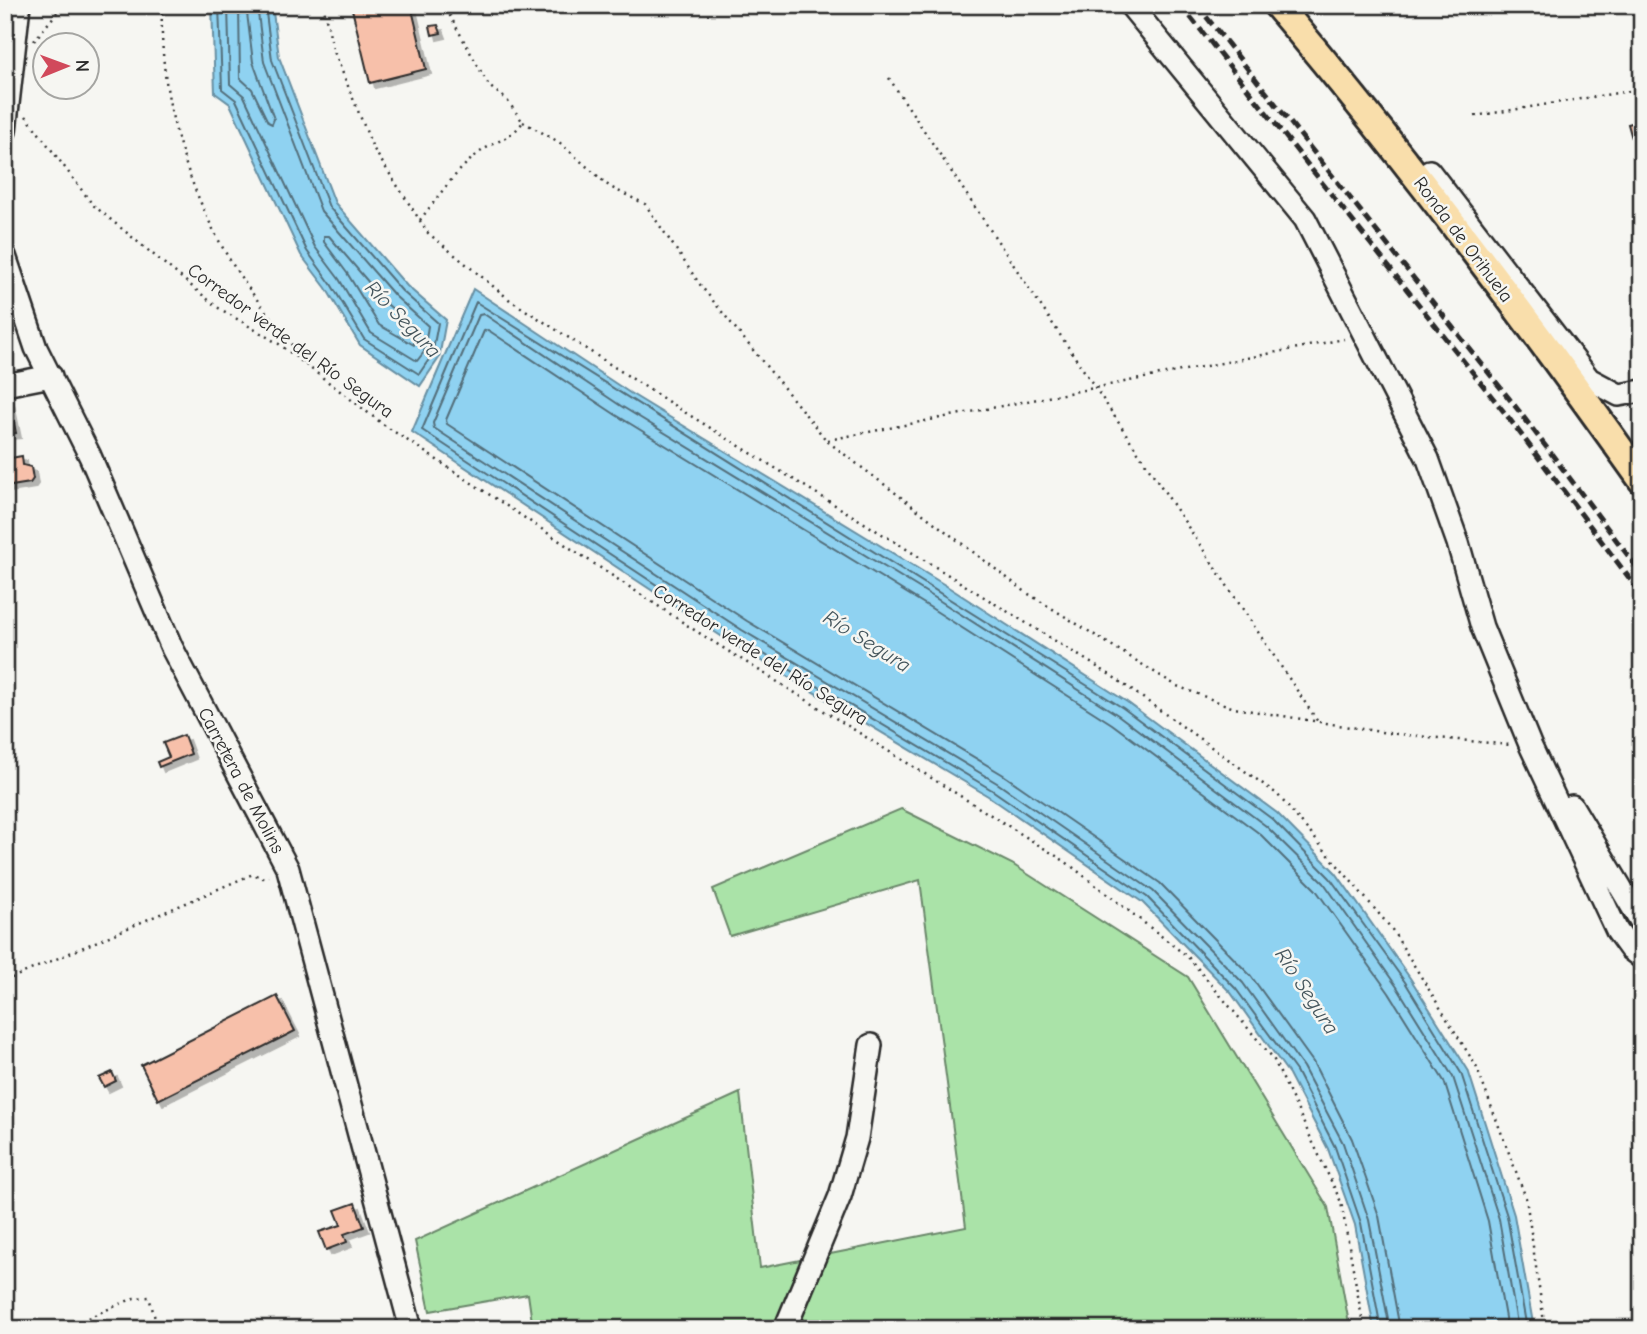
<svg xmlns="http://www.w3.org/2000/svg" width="1647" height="1334" viewBox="0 0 1647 1334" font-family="'Comic Neue',sans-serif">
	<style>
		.green { fill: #aae3a8; stroke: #6a876a; stroke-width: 2 }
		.water { fill: #8fd2f1; stroke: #678fa2; stroke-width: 2 }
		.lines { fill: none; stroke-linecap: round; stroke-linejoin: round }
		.shore { stroke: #536e7a; stroke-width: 2 }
		.building { fill: #f7c0aa; stroke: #2b2b2b; stroke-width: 2; filter: url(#shadow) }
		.minor-casing { stroke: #2b2b2b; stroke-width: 26 }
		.major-casing { stroke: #2b2b2b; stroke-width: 32 }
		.path { stroke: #2b2b2b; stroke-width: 2.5; stroke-dasharray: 2 5; stroke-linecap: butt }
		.minor { stroke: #f6f6f2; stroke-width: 21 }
		.major { stroke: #f9deab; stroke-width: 26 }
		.rail { stroke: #2b2b2b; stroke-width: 5; stroke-dasharray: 10 5; stroke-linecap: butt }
		.labels { text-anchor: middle; stroke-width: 5; stroke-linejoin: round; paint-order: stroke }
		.street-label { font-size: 19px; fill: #2b2b2b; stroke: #f6f6f2 }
		.water-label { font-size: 21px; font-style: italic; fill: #44555c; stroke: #f6f6f2 }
	</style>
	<defs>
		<filter id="shadow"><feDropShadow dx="5" dy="5" stdDeviation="0" flood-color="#0004"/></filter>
	</defs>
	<rect width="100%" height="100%" fill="#f6f6f2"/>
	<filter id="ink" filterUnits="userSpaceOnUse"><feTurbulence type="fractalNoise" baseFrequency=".0143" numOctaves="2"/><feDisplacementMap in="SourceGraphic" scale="14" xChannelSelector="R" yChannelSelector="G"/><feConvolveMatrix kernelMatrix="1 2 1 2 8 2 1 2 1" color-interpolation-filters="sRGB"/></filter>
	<g filter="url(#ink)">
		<path class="green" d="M901 809 1012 864 1188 977 1328 1207 1350 1329H533L528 1294 430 1311 415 1241 740 1093 760 1268 966 1227 920 880 730 936 713 889Z"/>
		<path class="water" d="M212 5H272L279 57 335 203 407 286 446 320 439 358 420 386 360 345 326 288 301 255 230 104 215 93Z
			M473 289 630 393 945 585 1127 702 1277 813 1336 873 1410 978 1468 1070 1514 1215 1534 1329H1374L1355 1225 1328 1149 1289 1074 1231 993 1142 902 988 796 733 644 412 432Z"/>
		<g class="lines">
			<path class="shore" d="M219 5 222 89 236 100 307 251 331 284 364 339 419 374 432 355 438 323 402 291 329 207 272 60 265 5
				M228 5 230 84 244 96 315 247 339 279 371 333 417 361 424 352 428 326 395 296 321 211 264 62 257 5
				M239 5 240 78 252 89 268 122 272 124 274 119 253 62 246 5
				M324 236H329L388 305 416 329 414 345 379 325 347 273 324 242Z
				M1381 1329 1361 1223 1335 1147 1296 1071 1236 989 1147 897 992 790 737 638 422 430 476 302 1123 708 1272 819 1330 878 1405 982 1461 1073 1507 1216 1527 1329
				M1390 1329 1369 1220 1343 1143 1303 1067 1243 983 1153 891 997 783 742 630 434 428 433 423 479 315 484 314 621 406 937 599 1118 715 1266 826 1324 883 1397 987 1453 1077 1499 1219 1518 1329
				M1400 1329 1379 1216 1352 1139 1313 1062 1251 976 1160 883 1002 774 747 621 447 424 446 420 484 331 488 330 616 415 931 608 1112 724 1260 834 1316 890 1389 993 1444 1081 1488 1221 1507 1329"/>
		</g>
		<path class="building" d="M351 5H411L426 69 370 83Z
			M438 25 441 33 432 35 430 26Z
			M1639 121 1642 152 1636 153 1628 124Z
			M8 394 16 433 5 434V395Z
			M22 456 23 465 31 467 33 479 30 483 5 487V459Z
			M184 735 191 754 159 767 157 762 169 757 163 743Z
			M277 996 295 1031 158 1100 141 1065Z
			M112 1072 116 1081 104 1087 99 1078Z
			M355 1203 364 1227 344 1234 347 1242 326 1250 319 1232 341 1225 335 1210Z"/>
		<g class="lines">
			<defs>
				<path id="minor" d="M1130 5 1305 219 1428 459 1458 543 1482 627 1531 747 1617 931 1630 949 1642 958
					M5 131 19 5
					M1429 171 1589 379 1619 395 1642 391
					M5 256 36 348 90 456 172 648 288 869 411 1329
					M5 385 51 376
					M1572 806 1642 923
					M785 1329 840 1196 857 1138 871 1045"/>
				<path id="major" d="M1277 5C1406 157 1526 317 1642 480"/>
			</defs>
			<use href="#minor" class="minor-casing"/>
			<use href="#major" class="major-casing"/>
			<path class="path" d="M162 5C159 92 182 174 224 250 246 289 278 326 305 362
				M323 5 333 49 373 148 428 233 510 300 678 408 1112 676 1277 794 1391 928 1476 1066 1526 1198 1545 1329
				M34 41 63 5
				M889 78 1318 722
				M26 116 93 205 217 307 279 344 384 425 696 631 1066 862 1188 957 1273 1058 1341 1202 1364 1329
				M1475 116 1642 89
				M523 122 559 142 610 187 645 204 701 286 827 441 1027 593 1177 686 1234 708 1387 733 1510 745
				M420 220C439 196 457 168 483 150 500 139 510 139 523 122L506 99 489 86 444 5
				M828 440 1344 339
				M5 981 253 874 263 878 269 876
				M62 1329 134 1298 149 1297 158 1329"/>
			<use href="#minor" class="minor"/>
			<use href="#major" class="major"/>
			<path class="rail" d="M1181 5 1508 417 1642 595
				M1197 5 1519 411 1642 574"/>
		</g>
	</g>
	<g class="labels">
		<g class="street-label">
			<text transform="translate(1464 239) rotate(53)" y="7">Ronda de Orihuela</text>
			<text transform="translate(291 340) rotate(36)" y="7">Corredor verde del Río Segura</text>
			<text transform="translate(761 654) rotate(32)" y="7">Corredor verde del Río Segura</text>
			<text transform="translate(242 780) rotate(62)" y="7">Carretera de Molins</text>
		</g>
		<g class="water-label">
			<text transform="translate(403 319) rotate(46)" y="7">Río Segura</text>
			<text transform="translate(867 641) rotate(32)" y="7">Río Segura</text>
			<text transform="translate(1307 991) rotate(57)" y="7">Río Segura</text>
		</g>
	</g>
	<rect width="1647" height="1334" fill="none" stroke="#f6f6f2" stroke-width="28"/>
	<rect x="14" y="14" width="1619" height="1306" fill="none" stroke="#2b2b2b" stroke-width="2.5" filter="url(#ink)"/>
	<g transform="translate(66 66) rotate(89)"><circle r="33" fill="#f6f6f2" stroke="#a5a5a2" stroke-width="2"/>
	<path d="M0-5L12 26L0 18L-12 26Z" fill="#d1495b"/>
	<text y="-10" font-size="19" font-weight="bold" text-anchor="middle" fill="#2b2b2b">N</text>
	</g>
</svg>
